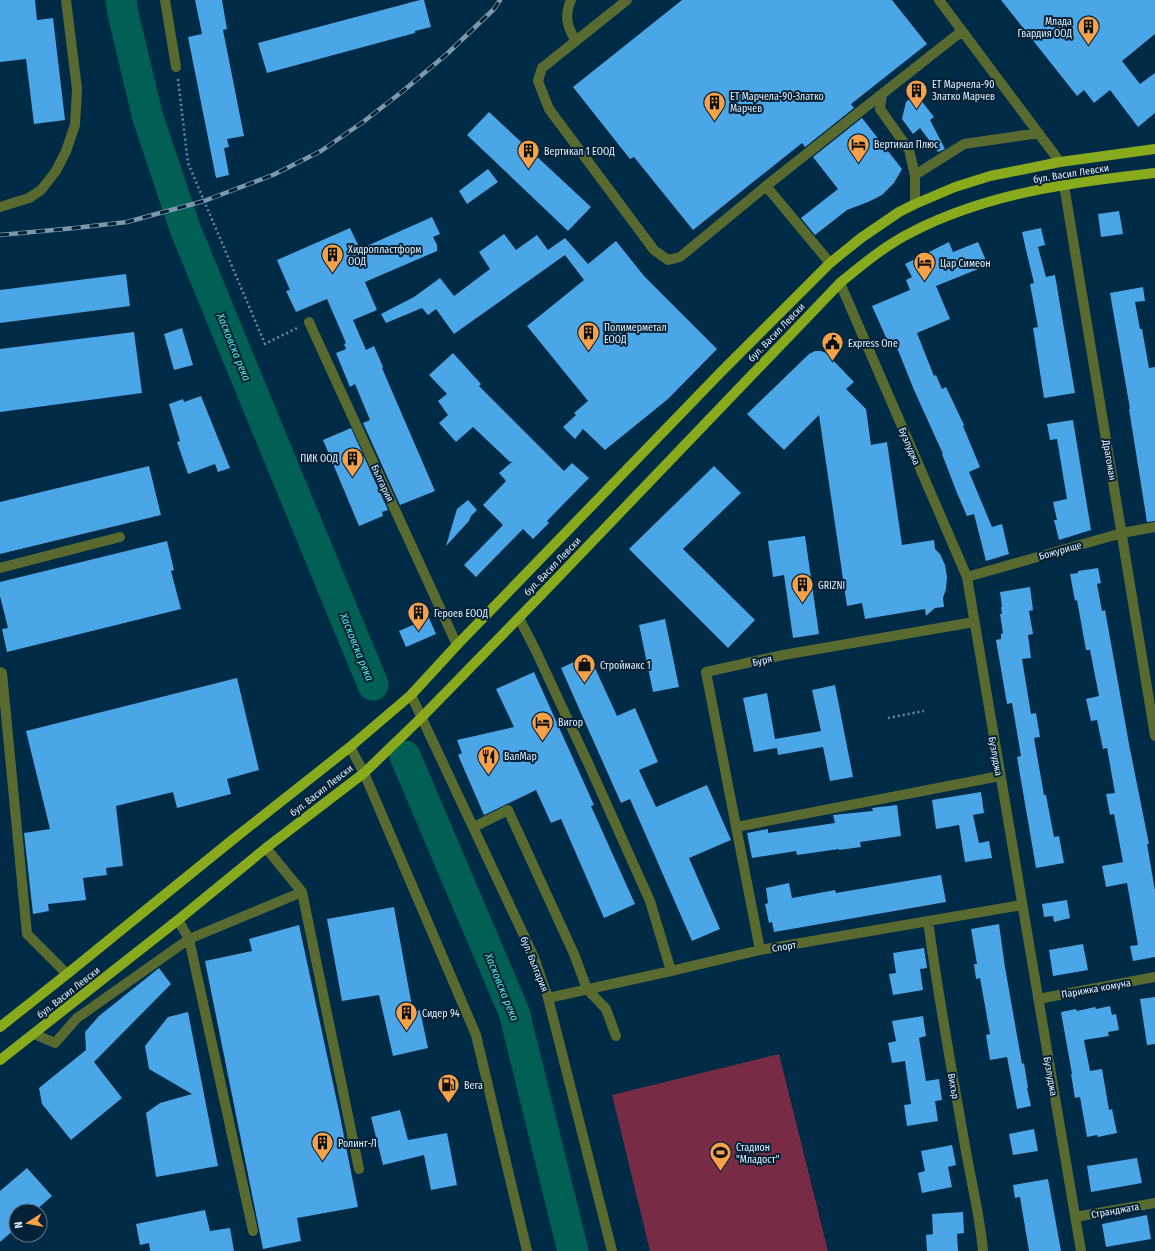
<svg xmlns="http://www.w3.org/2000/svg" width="1155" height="1251" viewBox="0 0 1155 1251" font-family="'Fira Sans Condensed',sans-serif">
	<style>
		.green { fill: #782b44 }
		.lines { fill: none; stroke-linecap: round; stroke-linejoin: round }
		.river { stroke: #016056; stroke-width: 31 }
		.building { fill: #4ba6e8 }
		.path { stroke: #6a889d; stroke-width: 2.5; stroke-dasharray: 2 3; stroke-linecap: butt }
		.minor { stroke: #586a30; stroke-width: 10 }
		.major { stroke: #88aa1c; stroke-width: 10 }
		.rail-casing { stroke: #7c98ac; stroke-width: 4.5 }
		.rail { stroke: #052135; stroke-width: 3; stroke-dasharray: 9; stroke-linecap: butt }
		.labels { text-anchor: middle; stroke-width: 4; stroke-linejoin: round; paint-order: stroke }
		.poi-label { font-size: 10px; fill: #e0f0fe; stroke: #052135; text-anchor: start }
		.street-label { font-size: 10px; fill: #e0f0fe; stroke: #052135 }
		.water-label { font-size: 11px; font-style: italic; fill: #5aedda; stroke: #052135 }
	</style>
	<rect width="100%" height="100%" fill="#002b46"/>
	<path class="green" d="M779 1054 828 1251H650L612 1095Z"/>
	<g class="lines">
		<path class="river" d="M121 0 123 14 148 118 186 231 373 685
			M405 756 514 1012 573 1251"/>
	</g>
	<path class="building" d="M0 0H35L37 20 53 18 65 120 34 124 26 59 0 62Z
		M195 0H222L227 29 223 30 244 136 227 139 229 147 224 148 229 175 216 178 188 37 202 34Z
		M420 0H424L431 27 415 31V33L267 73 258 43Z
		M682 0H892L927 44 851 104 854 108 805 147 802 143 693 230 634 157 630 159 573 87Z
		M1001 0H1155V34L1122 61 1140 84 1155 73V113L1138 127 1110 90 1094 103 1084 90 1077 96Z
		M916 94 934 117 930 120 945 149 938 152 920 128 913 134 902 119 906 102Z
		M489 112 591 207 568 231 467 135Z
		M862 118 902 169 894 183 882 195 868 202 847 210 815 235 801 218 838 189 813 157Z
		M488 169 498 182 467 204 459 191Z
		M1119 211 1123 234 1101 237 1098 214Z
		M432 217 440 234 433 237 437 245V251L365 282 377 310 353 320 366 350 374 346 383 367 382 368 435 491 400 505 363 423 370 420 355 384 350 387 336 353 346 349 344 344 346 343 327 299 296 312 286 291 290 290 277 260 350 228 360 249Z
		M1041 228 1045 245 1026 250 1022 232Z
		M504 234 516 250 537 235 548 250 565 238 588 264 616 241 644 276 717 349 668 399 605 450 583 429 575 439 563 427 576 415 574 413 588 401 527 326 584 280 565 255 454 334 436 309 428 315 422 308 386 323 381 314 414 297 440 278 454 296 490 269 479 252Z
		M949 242 953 252 978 242 988 265 936 286 950 319 917 333 934 376 936 375 942 389 946 387 964 425 963 426 980 467 969 472 992 527 1002 524 1009 554 986 561 974 514 967 516 957 493 942 454H943L914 390 894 340 888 342 872 306 910 290 906 280 912 277 905 264Z
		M1038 247 1046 277 1055 275 1075 393 1044 398 1033 328 1038 327 1030 284 1034 283 1026 250Z
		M126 274 130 306 0 323V290Z
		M1143 287 1145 301 1135 302 1140 329H1142L1149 368 1155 367V521L1147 522 1129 409H1130L1110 293Z
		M182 328 193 365 174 370 164 334Z
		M134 332 142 393 0 412V349Z
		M815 351H821L826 353 854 382 846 389 866 409 871 445 887 442 902 545 934 540 935 549 940 554 945 565 947 577 946 589 943 598 944 607 935 608 926 616 925 609 865 619 862 603 847 606 819 415 784 450 747 414 809 354Z
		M453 353 481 384 479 386 564 471 572 463 589 478 547 521 549 523 533 539 523 529 476 577 464 565 503 525 483 505 506 481 499 473 513 461 510 462 473 427 456 442 439 423 448 415 438 401 447 394 429 375Z
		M201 396 230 468 218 472 215 464 188 474 177 442 180 441 169 404 183 399 184 402Z
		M1073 420 1091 530 1059 540 1054 520H1057L1053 502 1067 499 1057 439 1050 440 1047 424Z
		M351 428 388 510 382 512 383 516 359 526 323 440Z
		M149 466 161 515 0 554V502Z
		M714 466 741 493 683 549 755 620 728 648 629 549Z
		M468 500 477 510 471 516 469 521 446 546 457 509Z
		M805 536 819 634 793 638 784 575 773 577 768 541Z
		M167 541 174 570 171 571 181 609 7 652 2 629 8 628 0 596V582Z
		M1098 568 1101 583 1097 584 1102 611 1105 610 1129 744 1149 844H1147L1155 891V957L1133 961 1130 946 1138 945 1127 883 1106 887 1102 866 1123 862 1114 814 1110 815 1106 794 1115 793 1107 748 1103 749 1097 720 1091 721 1086 699 1099 696 1090 650H1086L1077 600 1075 601 1070 574 1078 573V571Z
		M1030 587 1033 610 1029 611 1033 634 1028 635 1031 658 1022 659 1031 714 1036 713 1040 737 1034 738 1044 795H1046L1054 837 1059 836 1064 863 1036 868 1017 757 1021 756 1012 703 1007 704 996 640 1001 639V634L1003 633 1000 614H1002L1001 607H1002L1000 592Z
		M429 618 436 634 406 647 399 631Z
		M665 619 679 687 653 692 639 625Z
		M589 655 617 716 635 708 658 762 639 770 656 807 707 785 731 840 689 858 720 929 692 941 630 799 621 803 561 668Z
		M534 672 594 805 591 806 635 904 604 918 561 819 551 823 536 790 484 815 458 755 462 753 457 740 514 727 496 689Z
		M237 678 259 770 227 779 231 794 177 808 173 792 116 806 123 866 106 868 107 875 83 878 86 900 48 904 49 911 33 914 24 833 50 829 26 731Z
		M835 685 853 777 830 781 823 747 778 755 777 748 754 752 743 698 767 693 775 739 821 731 812 690Z
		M981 792 984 813 973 815 979 843 989 841 992 858 965 862 959 825 936 829 932 800Z
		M897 805 901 836 860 842 861 847 839 850V849L797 855 796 851 752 858 747 833 768 829V833L835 823 833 815 873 811 872 808Z
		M941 875 946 902 774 932 772 922 769 923 765 904 768 903 766 888 789 883 792 898 835 890 836 893Z
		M1067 900 1070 918 1054 922 1053 916 1044 917 1042 904Z
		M394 907 413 1012 420 1010 428 1048 393 1056 379 995 342 1001 327 919Z
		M999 924 1005 967 1022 1064 1024 1063 1028 1088H1027L1031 1106 1017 1109 1007 1057 990 1060 986 1035 990 1034 980 978 976 979 974 964H977L971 929Z
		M299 925 339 1111 358 1207 297 1218 301 1241 263 1249 205 961 252 951 249 939Z
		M1083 944 1088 970 1053 976 1049 950Z
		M924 948 927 968 920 969 923 990 893 995 889 974 896 973 893 953Z
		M159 968 171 984 94 1062 122 1098 71 1140 42 1104 39 1088 86 1050 85 1032 99 1016Z
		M1155 997V1044L1147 1045 1140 999Z
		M1110 1006 1112 1015 1116 1014 1119 1030 1108 1032 1109 1036 1084 1040 1090 1071 1102 1069 1109 1110 1112 1109 1117 1133 1098 1137 1097 1135 1087 1137 1080 1097 1075 1098 1071 1074H1072L1061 1012 1076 1009 1077 1011 1095 1007 1096 1009Z
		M188 1012 218 1166 156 1177 146 1113 160 1103 192 1094 149 1069 145 1046 168 1017Z
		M923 1016 926 1036 919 1038 926 1081 939 1079 942 1100 935 1101 938 1121 907 1126 904 1105 911 1104 905 1061 892 1063 888 1043 896 1041 892 1021Z
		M400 1110 408 1140 447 1133 457 1185 431 1190 424 1155 383 1165 371 1117Z
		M1034 1129 1038 1151 1013 1155 1009 1134Z
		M952 1145 956 1165 948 1167 952 1187 922 1193 918 1173 925 1171 921 1151Z
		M1137 1158 1142 1183 1091 1192 1087 1166Z
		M27 1168 52 1196 35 1211H16V1228L0 1242V1191Z
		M1048 1179 1061 1251H1029L1020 1197 1015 1198 1013 1185Z
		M205 1210 210 1231 230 1228 234 1251H150L149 1243 140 1245 136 1224Z
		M963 1212 964 1233 957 1234 958 1251H927L926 1235 933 1234 932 1214Z
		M1147 1215 1151 1239 1106 1247 1102 1224Z"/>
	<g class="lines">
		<path class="path" d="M178 79 188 163 265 344 297 328
			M888 718 924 711"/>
		<path class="minor" d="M165 0 176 67
			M571 0C564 16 567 27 576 41
			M627 0 542 68 538 81 549 109 654 250 668 260 680 257 766 186 830 263
			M939 0 1060 162
			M915 175 964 144 1039 133
			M1064 185 1155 736
			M766 186 882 94
			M915 204V175L909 150 880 109 882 94 962 31
			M0 207 29 198 41 190 56 171 66 151 75 125 77 89 66 0
			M840 283 967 577 1081 1251
			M309 322 457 645
			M0 568 120 537
			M967 577 1122 533 1155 527
			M519 618 535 649 589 765 650 901 671 971
			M0 672 2 673 27 934 67 974
			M411 695 534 957 548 998 612 1251
			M350 747 364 773 476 1035 527 1251
			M474 827 508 810 574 954 587 989 606 1009 616 1036
			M736 827 1000 776
			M302 892 359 1169
			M178 920 189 939 253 1231
			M928 921C938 996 952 1071 965 1146 971 1181 980 1216 983 1251
			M760 950 706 672 783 655 974 622
			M548 998 671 971 760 950 1022 905
			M1038 999 1155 977
			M34 1034 55 1043 77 1018 189 939 302 892 266 848
			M1075 1217 1155 1203"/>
		<path class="major" d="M0 1027 67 974 231 841 350 747 411 695 457 645 722 371 830 263 861 238 899 212 915 204 955 187 990 176 1060 162 1155 149
			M0 1060 178 920 266 848 364 773 422 717 542 594 840 283C863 264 887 244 914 231 989 193 1073 182 1155 173"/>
		<defs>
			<path id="rail" d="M0 235 75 228 127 222 204 201 273 175 321 151 363 122 403 91 448 53 494 9 500 0"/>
		</defs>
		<use href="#rail" class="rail-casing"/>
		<use href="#rail" class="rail"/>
	</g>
	<defs>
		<symbol id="building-pin" viewBox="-11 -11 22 30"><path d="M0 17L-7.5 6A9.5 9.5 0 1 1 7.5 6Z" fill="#f7a149" stroke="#052135"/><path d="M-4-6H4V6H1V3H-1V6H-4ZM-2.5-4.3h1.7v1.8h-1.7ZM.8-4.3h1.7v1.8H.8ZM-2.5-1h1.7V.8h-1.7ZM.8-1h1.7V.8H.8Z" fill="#111"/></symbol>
		<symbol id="hotel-pin" viewBox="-11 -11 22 30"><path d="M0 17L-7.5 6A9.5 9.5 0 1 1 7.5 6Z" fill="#f7a149" stroke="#052135"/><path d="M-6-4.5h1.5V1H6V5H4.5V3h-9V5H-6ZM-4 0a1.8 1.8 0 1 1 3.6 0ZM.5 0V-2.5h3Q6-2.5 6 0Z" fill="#111"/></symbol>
		<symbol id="civic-pin" viewBox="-11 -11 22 30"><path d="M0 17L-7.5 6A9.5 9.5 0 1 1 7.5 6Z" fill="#f7a149" stroke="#052135"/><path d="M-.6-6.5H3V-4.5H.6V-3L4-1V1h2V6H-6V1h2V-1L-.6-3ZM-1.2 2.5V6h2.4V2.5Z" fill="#111"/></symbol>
		<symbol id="shop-pin" viewBox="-11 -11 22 30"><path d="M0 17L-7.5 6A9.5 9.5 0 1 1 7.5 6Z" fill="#f7a149" stroke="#052135"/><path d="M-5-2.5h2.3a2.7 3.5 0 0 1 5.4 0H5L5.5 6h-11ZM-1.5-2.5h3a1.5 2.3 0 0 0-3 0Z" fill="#111"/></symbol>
		<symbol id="restaurant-pin" viewBox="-11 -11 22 30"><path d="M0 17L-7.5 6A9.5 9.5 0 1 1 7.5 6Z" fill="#f7a149" stroke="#052135"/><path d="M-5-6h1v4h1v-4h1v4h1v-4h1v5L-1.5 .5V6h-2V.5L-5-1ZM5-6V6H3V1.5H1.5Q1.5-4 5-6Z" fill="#111"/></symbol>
		<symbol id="fuel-pin" viewBox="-11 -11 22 30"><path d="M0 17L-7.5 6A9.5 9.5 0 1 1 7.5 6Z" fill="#f7a149" stroke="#052135"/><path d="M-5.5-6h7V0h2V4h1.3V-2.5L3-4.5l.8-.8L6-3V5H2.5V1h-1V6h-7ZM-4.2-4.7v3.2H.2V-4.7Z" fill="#111"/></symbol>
		<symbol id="stadium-pin" viewBox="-11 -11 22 30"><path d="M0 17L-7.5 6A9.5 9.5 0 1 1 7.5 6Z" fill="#f7a149" stroke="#052135"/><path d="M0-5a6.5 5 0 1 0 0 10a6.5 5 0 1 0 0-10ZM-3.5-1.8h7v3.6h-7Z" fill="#111"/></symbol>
	</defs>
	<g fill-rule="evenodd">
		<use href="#building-pin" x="1076" y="14" width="25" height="34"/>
		<use href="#building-pin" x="904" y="78" width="25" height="34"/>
		<use href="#building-pin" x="702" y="90" width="25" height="34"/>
		<use href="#hotel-pin" x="846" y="132" width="25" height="34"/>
		<use href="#building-pin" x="516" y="138" width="25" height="34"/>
		<use href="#building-pin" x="320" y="242" width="25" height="34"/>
		<use href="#hotel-pin" x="912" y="250" width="25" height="34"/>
		<use href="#building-pin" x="576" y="320" width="25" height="34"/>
		<use href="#civic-pin" x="820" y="330" width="25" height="34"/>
		<use href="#building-pin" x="340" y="446" width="25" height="34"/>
		<use href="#building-pin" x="790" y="572" width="25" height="34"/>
		<use href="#building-pin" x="406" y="600" width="25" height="34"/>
		<use href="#shop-pin" x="572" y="652" width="25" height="34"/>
		<use href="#hotel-pin" x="530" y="710" width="25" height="34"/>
		<use href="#restaurant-pin" x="476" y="744" width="25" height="34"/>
		<use href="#building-pin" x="394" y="1000" width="25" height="34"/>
		<use href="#fuel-pin" x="436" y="1072" width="25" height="34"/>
		<use href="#building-pin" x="310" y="1130" width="25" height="34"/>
		<use href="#stadium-pin" x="708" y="1140" width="25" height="34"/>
	</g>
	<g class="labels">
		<g class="poi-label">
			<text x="1072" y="25" text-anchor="end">Млада<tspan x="1072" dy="12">Гвардия ООД</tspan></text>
			<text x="932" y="88">ЕТ Марчела-90<tspan x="932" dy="12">Златко Марчев</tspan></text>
			<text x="730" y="100">ЕТ Марчела-90-Златко<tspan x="730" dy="12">Марчев</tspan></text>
			<text x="874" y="148">Вертикал Плюс</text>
			<text x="544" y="155">Вертикал 1 ЕООД</text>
			<text x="348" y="253">Хидропластформ<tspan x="348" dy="12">ООД</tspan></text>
			<text x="940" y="267">Цар Симеон</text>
			<text x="604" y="331">Полимерметал<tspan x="604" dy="12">ЕООД</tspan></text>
			<text x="848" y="347">Express One</text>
			<text x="338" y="462" text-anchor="end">ПИК ООД</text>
			<text x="818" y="589">GRIZNI</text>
			<text x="434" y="617">Героев ЕООД</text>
			<text x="600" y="669">Строймакс 1</text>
			<text x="558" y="726">Вигор</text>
			<text x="504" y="760">ВалМар</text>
			<text x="422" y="1017">Сидер 94</text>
			<text x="464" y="1089">Вега</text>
			<text x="338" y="1147">Ролинг-Л</text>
			<text x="736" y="1151">Стадион<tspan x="736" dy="12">"Младост"</tspan></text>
		</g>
		<g class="street-label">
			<text transform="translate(1071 173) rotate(-9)" y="4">бул. Васил Левски</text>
			<text transform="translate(776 332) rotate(-46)" y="4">бул. Васил Левски</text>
			<text transform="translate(910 446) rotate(67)" y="4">Бузлуджа</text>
			<text transform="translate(1110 460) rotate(80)" y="4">Драгоман</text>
			<text transform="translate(383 483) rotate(65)" y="4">България</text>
			<text transform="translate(1060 550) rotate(-16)" y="4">Божурище</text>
			<text transform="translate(552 566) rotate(-46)" y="4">бул. Васил Левски</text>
			<text transform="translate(762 660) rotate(-13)" y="4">Буря</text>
			<text transform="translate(996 756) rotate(80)" y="4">Бузлуджа</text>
			<text transform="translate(321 790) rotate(-38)" y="4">бул. Васил Левски</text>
			<text transform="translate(784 946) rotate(-10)" y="4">Спорт</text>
			<text transform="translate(535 964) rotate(68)" y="4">бул. България</text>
			<text transform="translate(1096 988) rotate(-10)" y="4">Парижка комуна</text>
			<text transform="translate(68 992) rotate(-38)" y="4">бул. Васил Левски</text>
			<text transform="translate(1051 1076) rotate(80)" y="4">Бузлуджа</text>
			<text transform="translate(954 1086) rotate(80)" y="4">Вихър</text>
			<text transform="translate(1115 1210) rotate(-10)" y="4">Странджата</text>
		</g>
		<g class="water-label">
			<text transform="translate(234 347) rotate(68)" y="4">Хасковска река</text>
			<text transform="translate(357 647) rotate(68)" y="4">Хасковска река</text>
			<text transform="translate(502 987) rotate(68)" y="4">Хасковска река</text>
		</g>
	</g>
	<g transform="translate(28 1223) rotate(259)"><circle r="19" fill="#052135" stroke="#5d7485"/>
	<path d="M0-3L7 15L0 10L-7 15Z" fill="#f7a149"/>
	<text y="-6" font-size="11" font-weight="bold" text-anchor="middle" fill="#e0f0fe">N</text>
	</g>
</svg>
